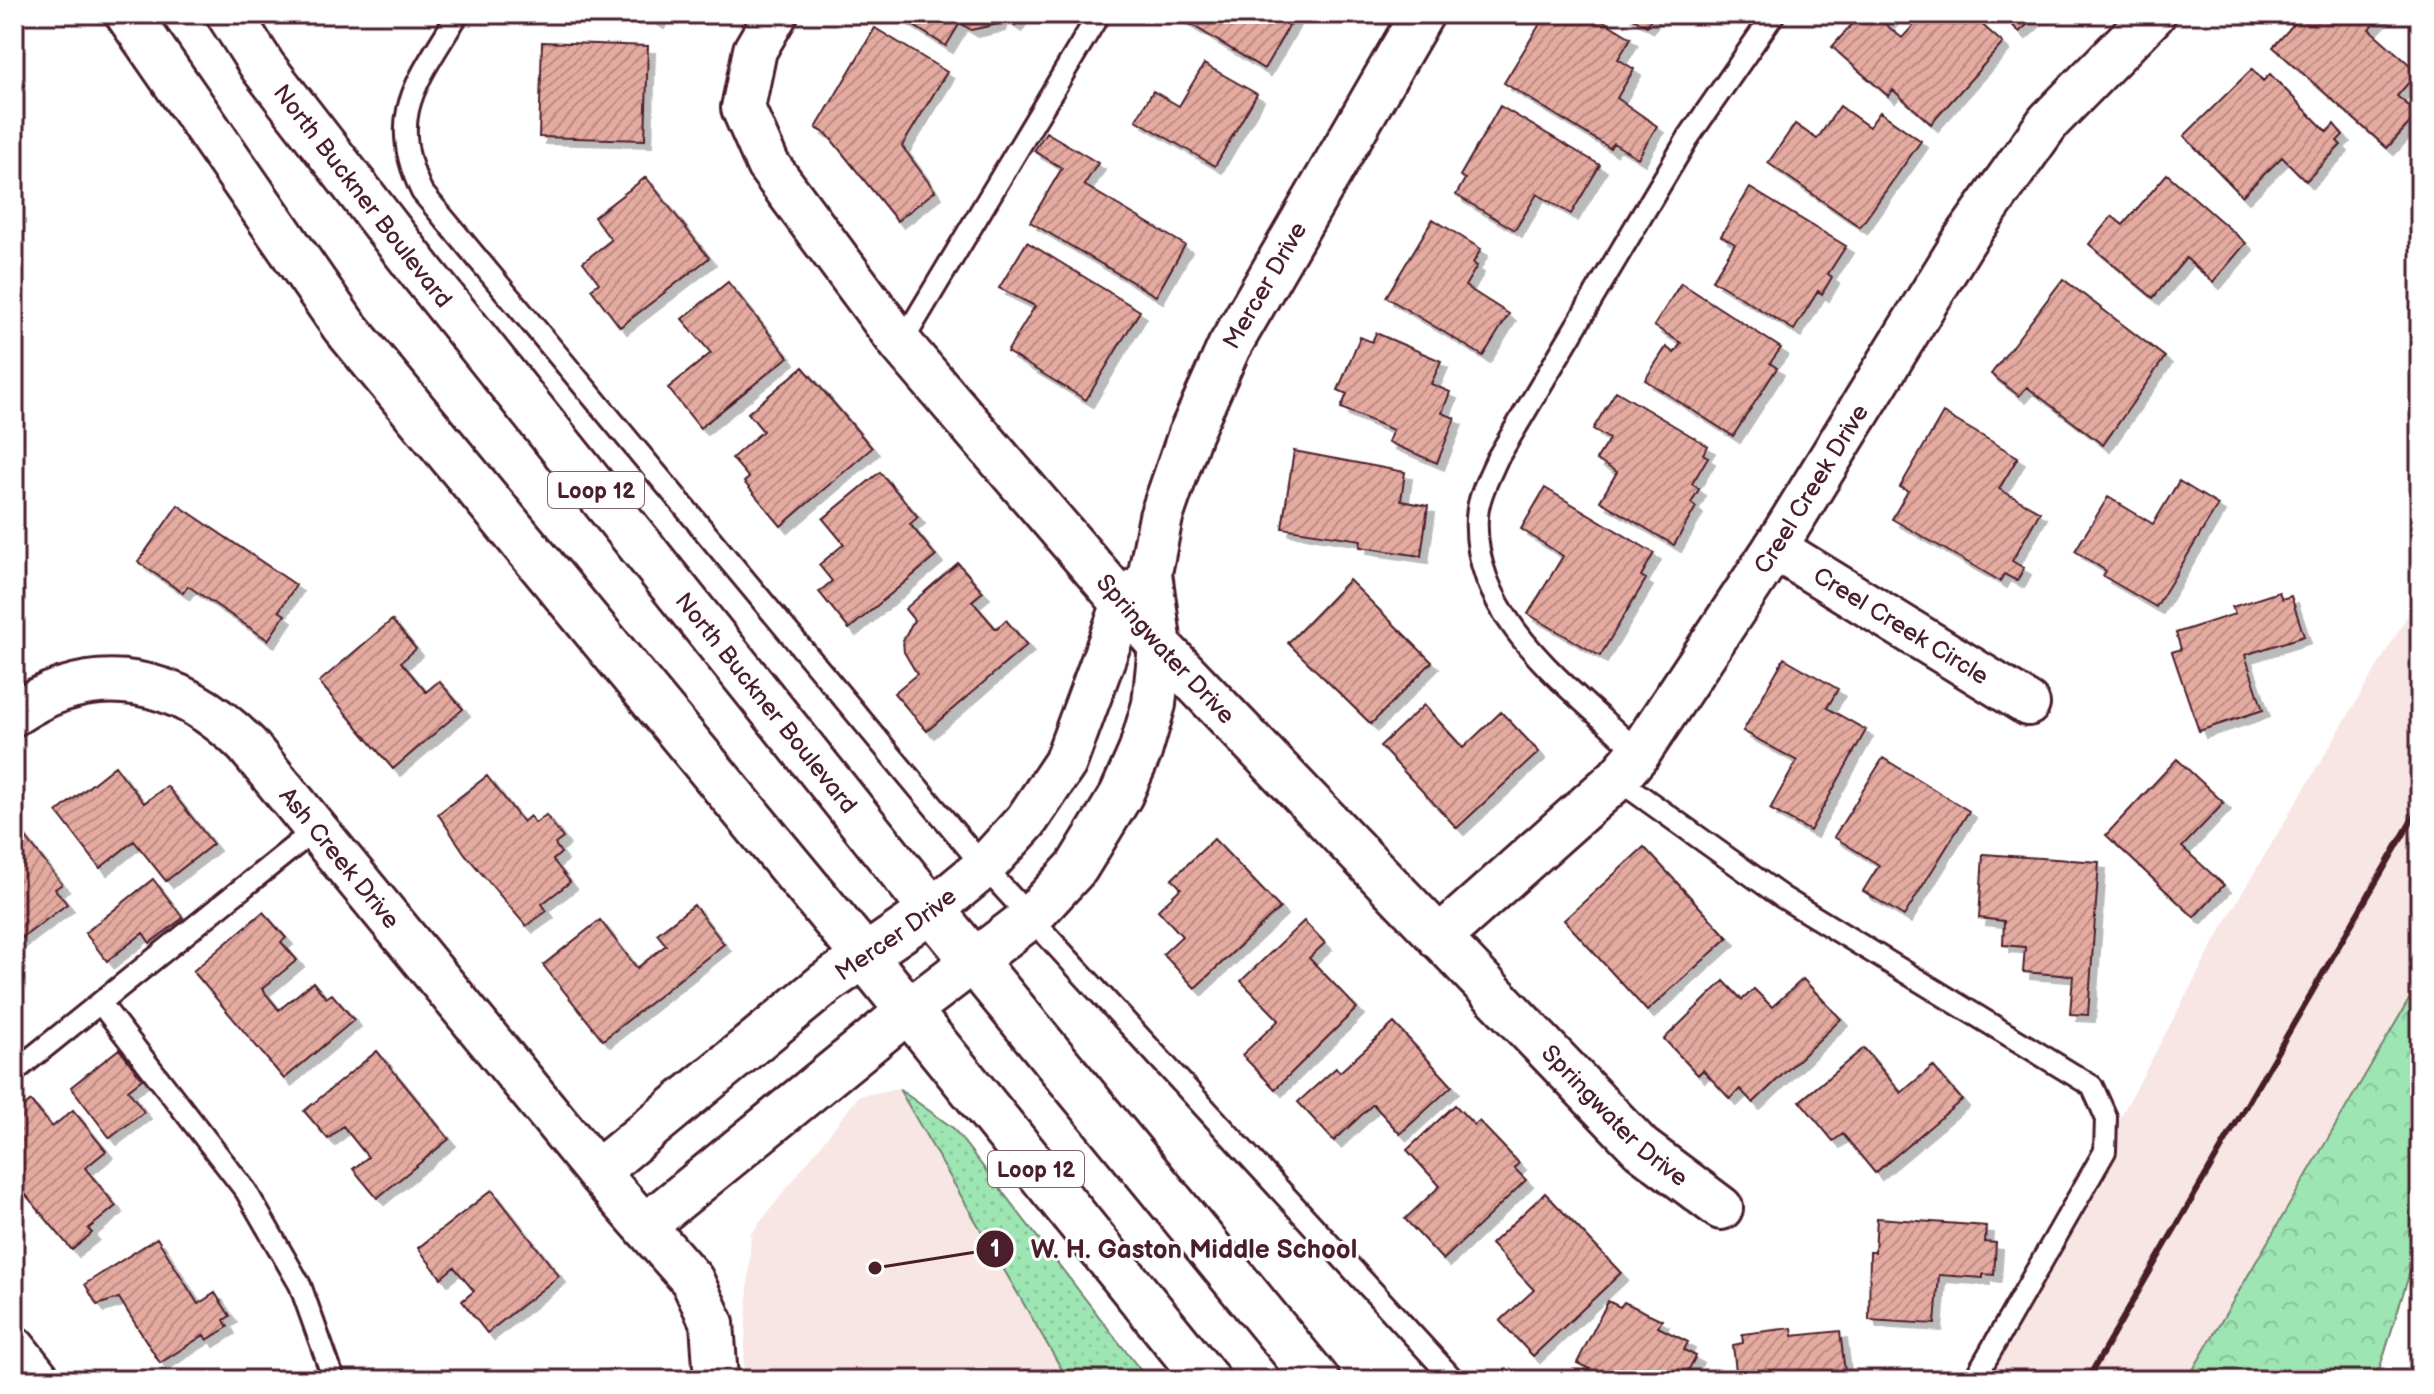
<svg xmlns="http://www.w3.org/2000/svg" width="2434" height="1394" viewBox="0 0 2434 1394" font-family="'Balsamiq Sans',sans-serif">
	<style>
		.built { fill: #f7e6e3 }
		.grass { fill: url(#grass-dots); stroke: #74826f; stroke-width: 2 }
		.forest { fill: url(#forest-crowns); stroke: #74826f; stroke-width: 2 }
		.building { fill: url(#building-hatch); stroke: #4a1f2b; stroke-width: 2; filter: url(#shadow) }
		.lines { fill: none; stroke-linecap: round; stroke-linejoin: round }
		.service-casing { stroke: #4a1f2b; stroke-width: 26 }
		.minor-casing { stroke: #4a1f2b; stroke-width: 48 }
		.primary-casing { stroke: #4a1f2b; stroke-width: 50 }
		.service { stroke: #fff; stroke-width: 20 }
		.minor { stroke: #fff; stroke-width: 42 }
		.primary { stroke: #fff; stroke-width: 44 }
		.rail { stroke: #4a1f2b; stroke-width: 6 }
		.labels { text-anchor: middle; stroke-width: 6; stroke-linejoin: round; paint-order: stroke }
		.shield { fill: #fff; stroke: #80626b; stroke-width: 2 }
		.shield-label { font-size: 22px; font-weight: bold; fill: #4a1f2b }
		.street-label { font-size: 24px; fill: #4a1f2b; stroke: #fff }
		.leader { fill: none; stroke: #4a1f2b; stroke-width: 3 }
		.callout-dot { fill: #4a1f2b; stroke: #fff; stroke-width: 3 }
		.mark-label { font-size: 24px; text-anchor: middle; font-weight: bold; fill: #fff }
		.callout-label { font-size: 26px; text-anchor: middle; font-weight: bold; fill: #4a1f2b; stroke: #fff; stroke-width: 6; stroke-linejoin: round; paint-order: stroke }
	</style>
	<defs>
		<pattern id="grass-dots" width="8" height="8" patternUnits="userSpaceOnUse" patternTransform="scale(2)"><rect width="8" height="8" fill="#9de5b3"/><path d="M2 2h.1M6 6h.1" fill="none" stroke="#89c49a" stroke-width="1.8" stroke-linecap="round"/></pattern>
		<pattern id="forest-crowns" width="20" height="18" patternUnits="userSpaceOnUse" patternTransform="scale(2)"><rect width="20" height="18" fill="#9de5b3"/><path d="M2 6a3 3 0 1 1 6 0M12 15a3 3 0 1 1 6 0" fill="none" stroke="#89c49a"/></pattern>
		<pattern id="building-hatch" width="6" height="6" patternUnits="userSpaceOnUse" patternTransform="scale(2)"><rect width="6" height="6" fill="#e5aba1"/><path d="M-1 1l2-2M0 6l6-6M5 7l2-2" fill="none" stroke="#bc8b83"/></pattern>
		<filter id="shadow"><feDropShadow dx="7" dy="7" stdDeviation="0" flood-color="#0004"/></filter>
	</defs>
	<rect width="100%" height="100%" fill="#fff"/>
	<filter id="ink" filterUnits="userSpaceOnUse"><feTurbulence type="fractalNoise" baseFrequency=".0125" numOctaves="2"/><feDisplacementMap in="SourceGraphic" scale="16" xChannelSelector="R" yChannelSelector="G"/><feConvolveMatrix kernelMatrix="1 2 1 2 8 2 1 2 1" color-interpolation-filters="sRGB"/></filter>
	<g filter="url(#ink)">
		<path class="built" d="M2420 595V981L2187 1380H1979L2232 910Z
			M899 1089 1068 1380H743L751 1234 859 1096Z"/>
		<path class="grass" d="M899 1089 953 1128 1148 1380H1068Z"/>
		<path class="forest" d="M2420 981V1240L2376 1380H2187Z"/>
		<path class="building" d="M645 14H662L657 22Z
			M895 14H1021L1015 25 1002 17 998 24 971 30 960 23 946 46Z
			M1174 14H1296L1264 69Z
			M1546 14H1592L1631 38 1618 59 1634 69 1617 98 1657 126 1638 158 1613 143 1610 148 1504 83Z
			M1626 14H1654L1647 26Z
			M1861 14H1886L1891 18 1885 24 1902 38 1924 14 1935 23 1942 14H1970L2003 43 1931 124 1893 90 1888 96 1832 47Z
			M2002 14H2039L2019 32Z
			M2285 14H2383L2369 29 2418 72 2397 96 2418 114 2387 148 2273 47 2294 24Z
			M875 28 947 72 902 146 935 191 897 221 827 134 816 128Z
			M542 42 648 46 645 140 539 137Z
			M1204 64 1257 94 1215 166 1136 120 1153 91 1179 106Z
			M2252 69 2263 81 2270 74 2327 132 2334 124 2343 135 2337 141 2341 145 2306 181 2282 157 2242 196 2184 136Z
			M1500 106 1600 165 1571 214 1537 194 1515 230 1456 195 1465 179 1460 176Z
			M1840 106 1869 127 1880 112 1921 141 1860 227 1768 163 1795 124 1817 139Z
			M1046 132 1098 163 1084 185 1185 245 1156 296 1030 222 1062 168 1034 151Z
			M2167 174 2246 243 2213 282 2186 258 2153 298 2089 244 2112 216 2123 225Z
			M646 177 709 258 620 327 591 289 599 283 583 262 611 240 594 217Z
			M1750 188 1846 246 1828 274 1832 277 1822 294 1818 291 1794 330 1712 280 1735 244 1721 236Z
			M1433 219 1481 249 1473 263 1477 266 1465 286 1509 314 1483 356 1386 297Z
			M1027 242 1140 311 1086 400 1007 352 1035 306 999 288Z
			M2063 279 2165 357 2103 445 2027 387 2019 396 1991 374Z
			M728 282 788 357 700 428 668 388 711 353 682 319Z
			M1681 283 1781 348 1770 363 1777 368 1733 436 1645 380 1666 347 1674 353 1681 343 1654 326Z
			M1376 333 1441 361 1431 384 1450 392 1442 413 1455 418 1437 463 1388 442 1393 430 1341 408 1347 394 1338 390 1360 337 1372 342Z
			M803 367 872 448 781 526 744 482 749 478 732 458 763 431 748 413Z
			M1616 391 1708 446 1703 454 1708 457 1692 484 1699 489 1691 503 1696 507 1674 545 1600 501 1617 472 1596 460 1609 439 1593 429Z
			M1943 413 2018 457 1999 489 2040 512 2012 561 2024 568 2017 581 2004 574 2000 581 1892 519 1908 491 1900 487Z
			M1294 451 1405 472 1401 501 1428 506 1421 556 1360 547 1361 540 1282 528Z
			M880 472 918 517 910 524 936 556 849 629 819 592 832 581 819 565 844 544 823 519Z
			M2179 481 2218 505 2156 607 2103 576 2106 571 2075 551 2108 497 2153 524Z
			M1545 488 1654 553 1641 576 1646 579 1600 656 1528 614 1563 556 1521 529Z
			M178 505 296 585 279 611 285 615 268 640 188 586 183 593 138 562Z
			M958 563 983 592 972 601 996 629 1006 620 1027 645 927 731 894 693 917 674 904 652 903 640 914 620 905 609Z
			M1349 580 1432 662 1371 724 1288 643Z
			M2279 592 2282 599 2291 596 2304 636 2245 655 2263 710 2199 731 2172 652 2181 649 2176 633 2235 614 2232 607Z
			M392 620 416 649 401 662 426 692 439 681 463 709 393 769 319 682Z
			M1784 658 1838 689 1827 708 1866 730 1810 831 1770 809 1797 761 1743 731Z
			M1424 705 1463 748 1501 712 1539 752 1457 828 1380 746Z
			M1883 758 1969 811 1904 916 1863 891 1879 865 1834 837Z
			M2177 759 2224 803 2182 847 2224 885 2194 917 2106 835Z
			M115 766 144 803 167 786 213 844 166 881 134 841 100 868 57 812Z
			M487 776 523 822 530 816 535 823 546 815 563 838 555 844 561 853 553 860 570 882 542 904 547 911 526 926 465 854 438 814Z
			M19 829 62 884 55 889 67 904 14 944V833Z
			M1214 839 1280 908 1195 988 1163 954 1182 936 1158 910 1181 888 1172 879Z
			M1644 847 1728 938 1647 1011 1564 920Z
			M1983 854 2099 862 2088 1015 2070 1014 2073 976 2023 972 2025 947 2003 945 2004 921 1979 918Z
			M153 879 183 918 150 943 143 933 107 961 85 933Z
			M694 905 724 944 603 1040 543 965 600 920 637 968 666 945 657 934Z
			M263 912 286 938 281 942 297 960 262 989 279 1010 313 982 326 998 332 994 354 1020 284 1079 193 971Z
			M1304 921 1325 943 1309 958 1357 1008 1275 1089 1242 1055 1279 1020 1241 981Z
			M1803 979 1841 1019 1753 1103 1740 1089 1730 1099 1703 1070 1698 1075 1664 1039 1724 981 1742 1000 1754 989 1772 1007Z
			M1394 1023 1452 1086 1400 1134 1373 1104 1334 1141 1298 1102 1336 1068 1340 1072Z
			M1864 1048 1901 1093 1933 1066 1962 1100 1875 1173 1843 1134 1833 1141 1800 1101Z
			M119 1049 142 1079 128 1090 144 1112 110 1138 71 1087Z
			M377 1051 449 1139 377 1198 353 1169 368 1157 343 1126 328 1139 304 1111Z
			M31 1101 52 1127 73 1110 106 1151 85 1168 116 1206 88 1229 92 1233 72 1250 14 1181V1115Z
			M1455 1105 1474 1125 1479 1121 1519 1163 1514 1168 1526 1180 1443 1260 1405 1219 1440 1186 1407 1150Z
			M492 1190 559 1276 487 1333 462 1301 474 1291 454 1267 441 1278 418 1248Z
			M1545 1193 1621 1273 1533 1356 1500 1321 1534 1290 1491 1244Z
			M1877 1218 1986 1226 1985 1242 1996 1243 1994 1275 1983 1274V1278L1939 1275 1935 1324 1869 1320 1870 1252H1875Z
			M157 1238 198 1304 215 1293 230 1316 224 1320 228 1327 207 1340 204 1335 160 1363 119 1298 97 1305 85 1284Z
			M1608 1301 1620 1307 1624 1302 1662 1320 1658 1327 1688 1342 1684 1350 1696 1356 1683 1380H1612L1577 1363Z
			M1792 1328 1793 1336 1840 1331 1846 1380H1737L1733 1345 1743 1343 1742 1334Z
			M517 1373 613 1376 612 1380H516Z"/>
		<g class="lines">
			<defs>
				<path id="service" d="M458 14C419 80 384 115 422 192L984 867 1454 1380
					M901 344 1099 14
					M1639 753C1574 690 1471 620 1477 517 1478 497 1489 477 1497 459L1688 138 1774 14
					M1617 779 1782 897 2092 1086 2106 1117 2105 1151 1974 1380
					M101 1004 246 1191 300 1285 334 1380
					M14 1072 317 828"/>
				<g id="minor">
					<path id="s1" d="M776 14 755 50 743 108 768 165 901 344 1160 646 1641 1148 1721 1208"/>
					<path id="s2" d="M1775 548 2028 704"/>
					<path id="s3" d="M14 714C96 658 180 678 247 745L597 1172 692 1280 712 1323 716 1380"/>
					<path id="s4" d="M1439 938 1617 779 1639 753 1775 548 1965 239 2049 121 2154 14"/>
					<path id="s5" d="M597 1172 826 983 932 910 984 867 1026 821 1065 763 1123 606 1137 589"/>
					<path id="s6" d="M646 1225 908 1011 1031 917 1077 867 1121 795 1140 752 1154 704 1160 646 1150 573 1161 517 1190 434 1229 347 1422 14"/>
					<path d="M14 1348 39 1380"/>
				</g>
				<g id="primary">
					<path d="M128 14 344 326 866 958 1207 1380"/>
					<path id="s7" d="M229 14 263 67 423 274 932 910 1317 1380"/>
				</g>
			</defs>
			<use href="#service" class="service-casing"/>
			<use href="#minor" class="minor-casing"/>
			<use href="#primary" class="primary-casing"/>
			<use href="#service" class="service"/>
			<use href="#minor" class="minor"/>
			<use href="#primary" class="primary"/>
			<path class="rail" d="M2087 1380 2420 806"/>
		</g>
	</g>
	<g class="labels">
		<g class="shield">
			<rect x="548" y="472" width="96" height="36" rx="6"/>
			<rect x="988" y="1151" width="96" height="36" rx="6"/>
		</g>
		<g class="shield-label">
			<text x="596" y="498">Loop 12</text>
			<text x="1036" y="1177">Loop 12</text>
		</g>
		<g class="street-label">
			<text dy="8" stroke="none"><textPath href="#s7" startOffset="226">North Buckner Boulevard</textPath></text>
			<text dy="8" stroke="none"><textPath href="#s6" startOffset="1186">Mercer Drive</textPath></text>
			<text dy="8" stroke="none"><textPath href="#s4" startOffset="588">Creel Creek Drive</textPath></text>
			<text dy="8" stroke="none"><textPath href="#s2" startOffset="148">Creel Creek Circle</textPath></text>
			<text dy="8" stroke="none"><textPath href="#s1" startOffset="790">Springwater Drive</textPath></text>
			<text dy="8" stroke="none"><textPath href="#s7" startOffset="874">North Buckner Boulevard</textPath></text>
			<text dy="8" stroke="none"><textPath href="#s3" startOffset="404">Ash Creek Drive</textPath></text>
			<text dy="8" stroke="none"><textPath href="#s5" startOffset="382">Mercer Drive</textPath></text>
			<text dy="8" stroke="none"><textPath href="#s1" startOffset="1438">Springwater Drive</textPath></text>
		</g>
	</g>
	<path class="leader" d="M875 1268L995 1249"/>
	<g class="callout-dot">
		<circle cx="875" cy="1268" r="8"/>
		<circle cx="995" cy="1249" r="20"/>
	</g>
	<g class="mark-label">
		<text x="995" y="1257">1</text>
	</g>
	<g class="callout-label">
		<text x="1194" y="1258">W. H. Gaston Middle School</text>
	</g>
	<rect width="2434" height="1394" fill="none" stroke="#fff" stroke-width="48"/>
	<rect x="24" y="24" width="2386" height="1346" fill="none" stroke="#4a1f2b" stroke-width="3" filter="url(#ink)"/>
</svg>
